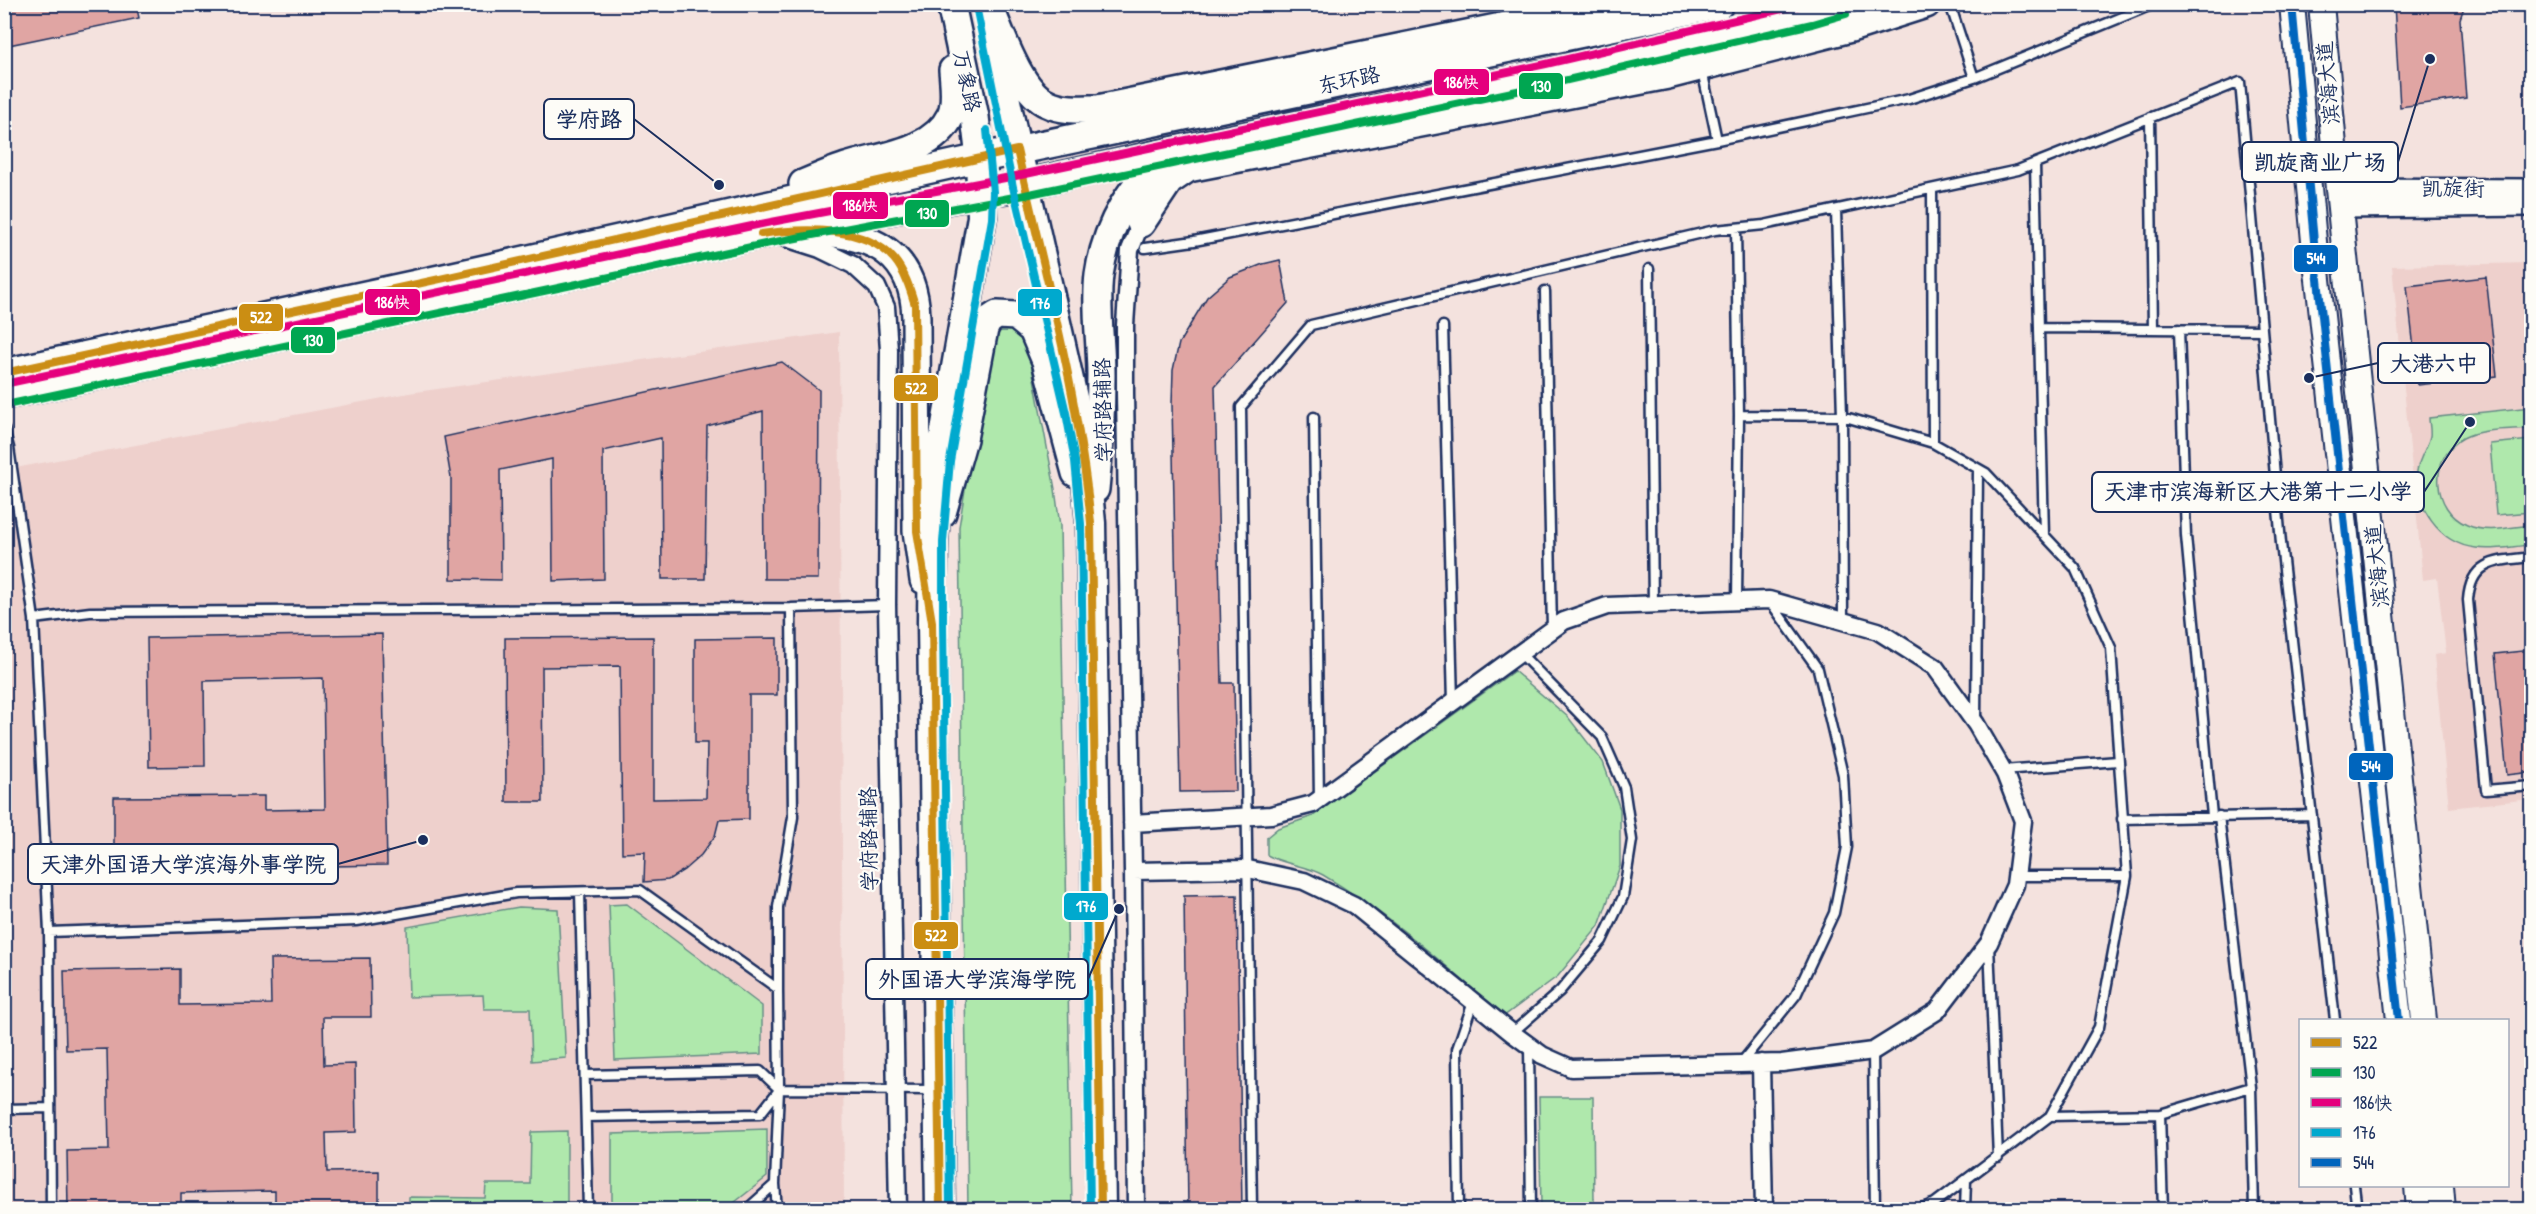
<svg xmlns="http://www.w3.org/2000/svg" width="2536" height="1214" viewBox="0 0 2536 1214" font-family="'Patrick Hand','LXGW WenKai TC',sans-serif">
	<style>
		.built { fill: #eed0cc }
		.green { fill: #afe8ac; stroke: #658c85; stroke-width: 1.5 }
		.building { fill: #e0a5a3; stroke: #1b2f5e; stroke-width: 1.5 }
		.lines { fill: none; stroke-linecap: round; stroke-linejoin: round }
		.service-casing { stroke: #1b2f5e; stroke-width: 13 }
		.minor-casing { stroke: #1b2f5e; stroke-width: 21 }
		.tertiary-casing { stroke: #1b2f5e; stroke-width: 26 }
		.secondary-casing { stroke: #1b2f5e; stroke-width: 28 }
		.primary-casing { stroke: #1b2f5e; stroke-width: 32 }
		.trunk-casing { stroke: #1b2f5e; stroke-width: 33 }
		.service { stroke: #fdfcf7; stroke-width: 8 }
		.minor { stroke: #fdfcf7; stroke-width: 16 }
		.tertiary { stroke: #fdfcf7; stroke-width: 21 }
		.secondary { stroke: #fdfcf7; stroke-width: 24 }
		.primary { stroke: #fdfcf7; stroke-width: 27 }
		.trunk { stroke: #fdfcf7; stroke-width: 28 }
		.bus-1-casing { stroke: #fdfcf7; stroke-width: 12 }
		.bus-2-casing { stroke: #fdfcf7; stroke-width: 12 }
		.bus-3-casing { stroke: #fdfcf7; stroke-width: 12 }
		.bus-4-casing { stroke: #fdfcf7; stroke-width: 12 }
		.bus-5-casing { stroke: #fdfcf7; stroke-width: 12 }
		.bus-1 { stroke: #cb8e13; stroke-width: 8 }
		.bus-2 { stroke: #00a651; stroke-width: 8 }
		.bus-3 { stroke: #e5007d; stroke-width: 8 }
		.bus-4 { stroke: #00a9ce; stroke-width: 8 }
		.bus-5 { stroke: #0065bd; stroke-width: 8 }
		.labels { text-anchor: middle; stroke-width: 4.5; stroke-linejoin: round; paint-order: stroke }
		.street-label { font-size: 21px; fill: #1b2f5e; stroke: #fdfcf7 }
		.leader { fill: none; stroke: #1b2f5e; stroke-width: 2 }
		.callout-dot { fill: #1b2f5e; stroke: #fdfcf7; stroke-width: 2 }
		.callout { fill: #fdfcf7; stroke: #1b2f5e; stroke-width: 2 }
		.callout-label { font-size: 22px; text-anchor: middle; font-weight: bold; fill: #1b2f5e }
		.line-badge { stroke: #fdfcf7; stroke-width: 2 }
		.badge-label { font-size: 16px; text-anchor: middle; font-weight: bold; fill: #fff }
	</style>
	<rect width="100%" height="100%" fill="#f4e2de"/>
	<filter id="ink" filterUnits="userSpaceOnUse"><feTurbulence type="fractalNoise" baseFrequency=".0167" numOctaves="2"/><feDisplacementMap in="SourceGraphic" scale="12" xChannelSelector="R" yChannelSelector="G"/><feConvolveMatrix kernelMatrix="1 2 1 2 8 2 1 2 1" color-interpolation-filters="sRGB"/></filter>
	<g filter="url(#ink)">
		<path class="built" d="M2531 263V799L2449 808 2434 655 2446 653 2437 578 2423 580 2392 266Z
			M839 332 844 1209 5 1210V470L409 393Z"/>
		<path class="green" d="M1004 326 1026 336 1055 489 1060 526 1072 1209 968 1210 959 527 989 340 994 332Z
			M2531 407V428C2510 430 2482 428 2463 438 2428 457 2432 510 2467 525 2487 534 2511 527 2531 525V545C2514 546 2494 551 2476 548 2439 544 2414 506 2417 471 2419 457 2428 447 2430 436 2431 431 2429 423 2429 418Z
			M2531 440V512L2496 515 2490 444Z
			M1514 671 1568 717 1603 762 1620 809V866L1599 926 1558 976 1504 1016C1446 966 1389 914 1323 875 1306 865 1285 865 1267 855V837L1278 828 1313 816Z
			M627 904 762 1006V1054L615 1060 609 905Z
			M519 907 558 909 566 1058 532 1061 530 1009H484L483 995 409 997 407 927Z
			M1539 1097H1593L1594 1205 1541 1206Z
			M767 1129V1177L726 1209H612V1134Z
			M567 1131V1209H409V1197L485 1198 486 1184H530L531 1132Z"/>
		<path class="building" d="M4 4H136L139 18 4 46Z
			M2394 4H2465L2460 19 2466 98 2400 107Z
			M1280 260 1288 303 1215 386 1222 683H1234L1236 791 1180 792 1172 404 1173 370 1179 343 1207 297 1230 277 1263 264Z
			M2486 277 2497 376 2418 385 2407 286Z
			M782 362 819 390 818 579H764L763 411 707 426 705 579H662L661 438 603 451 604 579 553 581 552 459 500 470 501 580 451 579V478L444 437Z
			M382 634 387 865 278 867V855L235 856 236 876H114V797L264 796V810L325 809 323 678 204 681 205 766 149 767 147 638Z
			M653 637V799L706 798 707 743H695V639L777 638V695H749V819L719 820 715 836 701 855 684 870 668 880 644 882 645 852 622 853 620 666 542 667 543 802H506L505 638Z
			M2532 650V772L2507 775 2495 654Z
			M1237 895 1242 1209H1188L1184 896Z
			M370 958 371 1017H323L324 1065 355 1064 356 1132 326 1133 327 1172 379 1171V1209H275V1191L181 1193V1209H68L67 1151 109 1150 107 1049 66 1050 64 971 180 969V1005L271 1004 270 959Z"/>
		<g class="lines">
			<defs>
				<path id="service" d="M1950 4 1974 78
					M1702 70 1717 140
					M2150 117 2153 329
					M2035 164 2044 535
					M1932 189 1933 443
					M1836 210 1842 416 1843 621
					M1736 228 1739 415 1737 602
					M1145 248 1194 241 1717 140 1909 99 1974 78 2154 4
					M1649 269 1653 604
					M1545 291 1552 629
					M1443 326 1453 702
					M2039 328 2262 330
					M2179 329 2186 536 2212 816
					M1739 415 1842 416 1933 443 1986 473 2075 568 2111 648 2127 876 2099 1027 2050 1116 1935 1203 1917 1210
					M1314 417 1319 800
					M4 429 9 448 34 619 49 932
					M2532 557C2498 561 2471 559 2468 600L2486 790 2532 786
					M34 619 90 612 791 608 887 605
					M1976 721 1978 469
					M2003 770 2118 761
					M2219 816 2251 1087 2254 1210
					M2122 819 2312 815
					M2016 876H2127
					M580 892 588 1210
					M1989 945 1998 1157
					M778 989V907L793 817 791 608
					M1512 1033 1560 991 1602 941 1623 897 1632 840 1624 787 1602 737 1520 653
					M1529 1046 1531 1210
					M1873 1051 1875 1210
					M1741 1063 1796 995 1834 913 1847 847 1843 775 1818 669 1771 603
					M585 1075 760 1071 779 1089 934 1090
					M4 1109 50 1108
					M2160 1114 2163 1210
					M2050 1116 2160 1114 2251 1087
					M586 1117 760 1114 779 1090
					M775 1184 777 1210
					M2354 1186 2357 1210
					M51 1210 49 932 357 921 516 893 640 890 778 989 779 1089 775 1184 746 1210
					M1252 1210 1241 407 1311 325 1715 230 1764 225 2018 170 2240 82 2281 543 2335 1020
					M1459 1210 1457 1049 1473 1002
					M1965 1210 1966 1180"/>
				<path id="minor" d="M776 235 820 249 853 265 877 287 886 307 889 350 887 605 898 1210
					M1132 823 1271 815 1313 804 1564 621 1607 606 1769 600 1878 631 1935 667 1976 724 2005 774 2023 821 2015 885 1989 943 1937 1011 1873 1051 1782 1063 1571 1068 1542 1055 1512 1033 1354 905 1304 881 1248 869 1133 871
					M1761 1063 1764 1210
					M1136 1210 1133 871 1125 393V325L1130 250 1141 223"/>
				<path id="tertiary" d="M2338 189 2532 190
					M2340 207 2532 205"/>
				<path id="secondary" d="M2292 4 2315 252 2399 1020
					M2321 4 2338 189 2424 1020
					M2417 1186 2419 1210
					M2441 1186 2443 1210"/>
				<path id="primary" d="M988 4C1000 31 1019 91 1047 103 1063 111 1081 109 1098 109L1614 4
					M994 43 1017 150
					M803 184C817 178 831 172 846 167 881 156 933 153 951 115 957 102 954 84 953 70
					M1141 223 1169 181 1188 168 1668 75 1851 28 1926 4
					M817 232C874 234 914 254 916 317L917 531 924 580
					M4 373 440 279 980 158 975 117 951 4
					M4 395 768 233 983 193
					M1095 489C1099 451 1101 414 1101 375 1101 342 1095 307 1099 275 1106 225 1132 182 1171 152
					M942 513 963 439 984 329 988 321 997 315 1016 316 1033 330 1046 361 1076 473"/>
				<path id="trunk" d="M1017 150 1076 411 1085 460 1091 523 1101 1210
					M1004 189 1171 152 1548 74 1810 14 1843 4
					M940 1210 932 622 933 541 940 460 982 217 980 158 1719 4"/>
			</defs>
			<use href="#service" class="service-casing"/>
			<use href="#minor" class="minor-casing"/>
			<use href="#tertiary" class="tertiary-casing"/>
			<use href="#secondary" class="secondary-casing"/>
			<use href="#primary" class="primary-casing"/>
			<use href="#trunk" class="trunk-casing"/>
			<use href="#service" class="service"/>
			<use href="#minor" class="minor"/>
			<use href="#tertiary" class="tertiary"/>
			<use href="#secondary" class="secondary"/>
			<use href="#primary" class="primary"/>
			<use href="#trunk" class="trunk"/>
			<defs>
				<path id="bus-1" d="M761 234C801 228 865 225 894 259 905 272 910 289 915 305L917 531 932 622 940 1210
					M4 373 440 279 1017 150C1045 274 1079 397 1091 523L1101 1210"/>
				<path id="bus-2" d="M6 405 770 243 1025 195 1550 84 1812 24 1846 14"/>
				<path id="bus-3" d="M4 384 766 223 1021 175 1546 64 1804 4"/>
				<path id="bus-4" d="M976 6 1013 187 1066 413 1075 461 1081 524 1090 1210
					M950 1210 943 622V542L950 461 992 219 993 192 987 130"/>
				<path id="bus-5" d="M2292 4 2315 252 2399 1020"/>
			</defs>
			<use href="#bus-1" class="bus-1-casing"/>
			<use href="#bus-2" class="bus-2-casing"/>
			<use href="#bus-3" class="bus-3-casing"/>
			<use href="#bus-4" class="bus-4-casing"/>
			<use href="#bus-5" class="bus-5-casing"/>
			<use href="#bus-1" class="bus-1"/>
			<use href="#bus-2" class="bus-2"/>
			<use href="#bus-3" class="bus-3"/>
			<use href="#bus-4" class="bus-4"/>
			<use href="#bus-5" class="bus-5"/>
		</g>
	</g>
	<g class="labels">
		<g class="street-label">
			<text transform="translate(1349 80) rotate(-12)" y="7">东环路</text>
			<text transform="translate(967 81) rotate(78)" y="7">万象路</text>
			<text transform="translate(2328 83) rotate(-95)" y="7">滨海大道</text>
			<text x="2453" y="196">凯旋街</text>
			<text transform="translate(1103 410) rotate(-91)" y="7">学府路辅路</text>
			<text transform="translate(2377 566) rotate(-96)" y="7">滨海大道</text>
			<text transform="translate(869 839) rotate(-91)" y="7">学府路辅路</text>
		</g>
	</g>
	<path class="leader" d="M719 185L634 119M2430 59L2398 162M2309 378L2378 363M2470 422L2424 492M423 840L338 864M1119 909L1088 979"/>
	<g class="callout-dot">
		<circle cx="719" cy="185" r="6"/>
		<circle cx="2430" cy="59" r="6"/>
		<circle cx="2309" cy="378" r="6"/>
		<circle cx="2470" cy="422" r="6"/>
		<circle cx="423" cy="840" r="6"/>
		<circle cx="1119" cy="909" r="6"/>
	</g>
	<g class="callout">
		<rect x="544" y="99" width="90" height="40" rx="6"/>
		<rect x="2242" y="142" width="156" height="40" rx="6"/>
		<rect x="2378" y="343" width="112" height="40" rx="6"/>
		<rect x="2092" y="472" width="332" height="40" rx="6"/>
		<rect x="28" y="844" width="310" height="40" rx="6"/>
		<rect x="866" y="959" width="222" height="40" rx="6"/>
	</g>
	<g class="callout-label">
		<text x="589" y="127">学府路</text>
		<text x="2320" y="170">凯旋商业广场</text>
		<text x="2434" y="371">大港六中</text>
		<text x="2258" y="499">天津市滨海新区大港第十二小学</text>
		<text x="183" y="872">天津外国语大学滨海外事学院</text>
		<text x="977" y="987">外国语大学滨海学院</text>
	</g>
	<g class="line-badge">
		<rect x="1433" y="68" width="57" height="28" rx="6" fill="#e5007d"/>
		<rect x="1518" y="72" width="46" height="28" rx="6" fill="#00a651"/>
		<rect x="832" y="191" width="57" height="29" rx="6" fill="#e5007d"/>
		<rect x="904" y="199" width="46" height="29" rx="6" fill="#00a651"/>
		<rect x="2293" y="244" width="46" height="29" rx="6" fill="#0065bd"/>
		<rect x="364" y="288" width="57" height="28" rx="6" fill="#e5007d"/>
		<rect x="1017" y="288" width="46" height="29" rx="6" fill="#00a9ce"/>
		<rect x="238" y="303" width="46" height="29" rx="6" fill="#cb8e13"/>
		<rect x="290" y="326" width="46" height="28" rx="6" fill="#00a651"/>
		<rect x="893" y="374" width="46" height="28" rx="6" fill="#cb8e13"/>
		<rect x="2348" y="752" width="46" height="29" rx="6" fill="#0065bd"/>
		<rect x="1063" y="892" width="46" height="29" rx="6" fill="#00a9ce"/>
		<rect x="913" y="921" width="46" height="29" rx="6" fill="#cb8e13"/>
	</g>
	<g class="badge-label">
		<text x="1461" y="88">186快</text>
		<text x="1541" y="92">130</text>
		<text x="860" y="211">186快</text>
		<text x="927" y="219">130</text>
		<text x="2316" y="264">544</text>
		<text x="392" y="308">186快</text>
		<text x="1040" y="309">176</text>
		<text x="261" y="323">522</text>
		<text x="313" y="346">130</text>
		<text x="916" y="394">522</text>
		<text x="2371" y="772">544</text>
		<text x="1086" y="912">176</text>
		<text x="936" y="941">522</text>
	</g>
	<rect width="2536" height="1214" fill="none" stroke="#fdfcf7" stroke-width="24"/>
	<rect x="12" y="12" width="2512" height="1190" fill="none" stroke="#1b2f5e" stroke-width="2" filter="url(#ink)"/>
	<rect x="2299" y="1019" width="210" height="168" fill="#fdfcf7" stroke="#a3aaba" stroke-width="1.5"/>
	<rect x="2311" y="1038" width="30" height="9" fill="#cb8e13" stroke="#a3aaba" stroke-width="1.5"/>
	<text x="2353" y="1049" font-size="18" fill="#1b2f5e">522</text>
	<rect x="2311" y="1068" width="30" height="9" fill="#00a651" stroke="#a3aaba" stroke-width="1.5"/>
	<text x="2353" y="1079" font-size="18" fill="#1b2f5e">130</text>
	<rect x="2311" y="1098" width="30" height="9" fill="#e5007d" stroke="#a3aaba" stroke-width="1.5"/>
	<text x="2353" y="1109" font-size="18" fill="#1b2f5e">186快</text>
	<rect x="2311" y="1128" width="30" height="9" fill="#00a9ce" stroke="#a3aaba" stroke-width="1.5"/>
	<text x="2353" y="1139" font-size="18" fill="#1b2f5e">176</text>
	<rect x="2311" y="1158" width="30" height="9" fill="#0065bd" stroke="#a3aaba" stroke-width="1.5"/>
	<text x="2353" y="1169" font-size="18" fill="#1b2f5e">544</text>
</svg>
